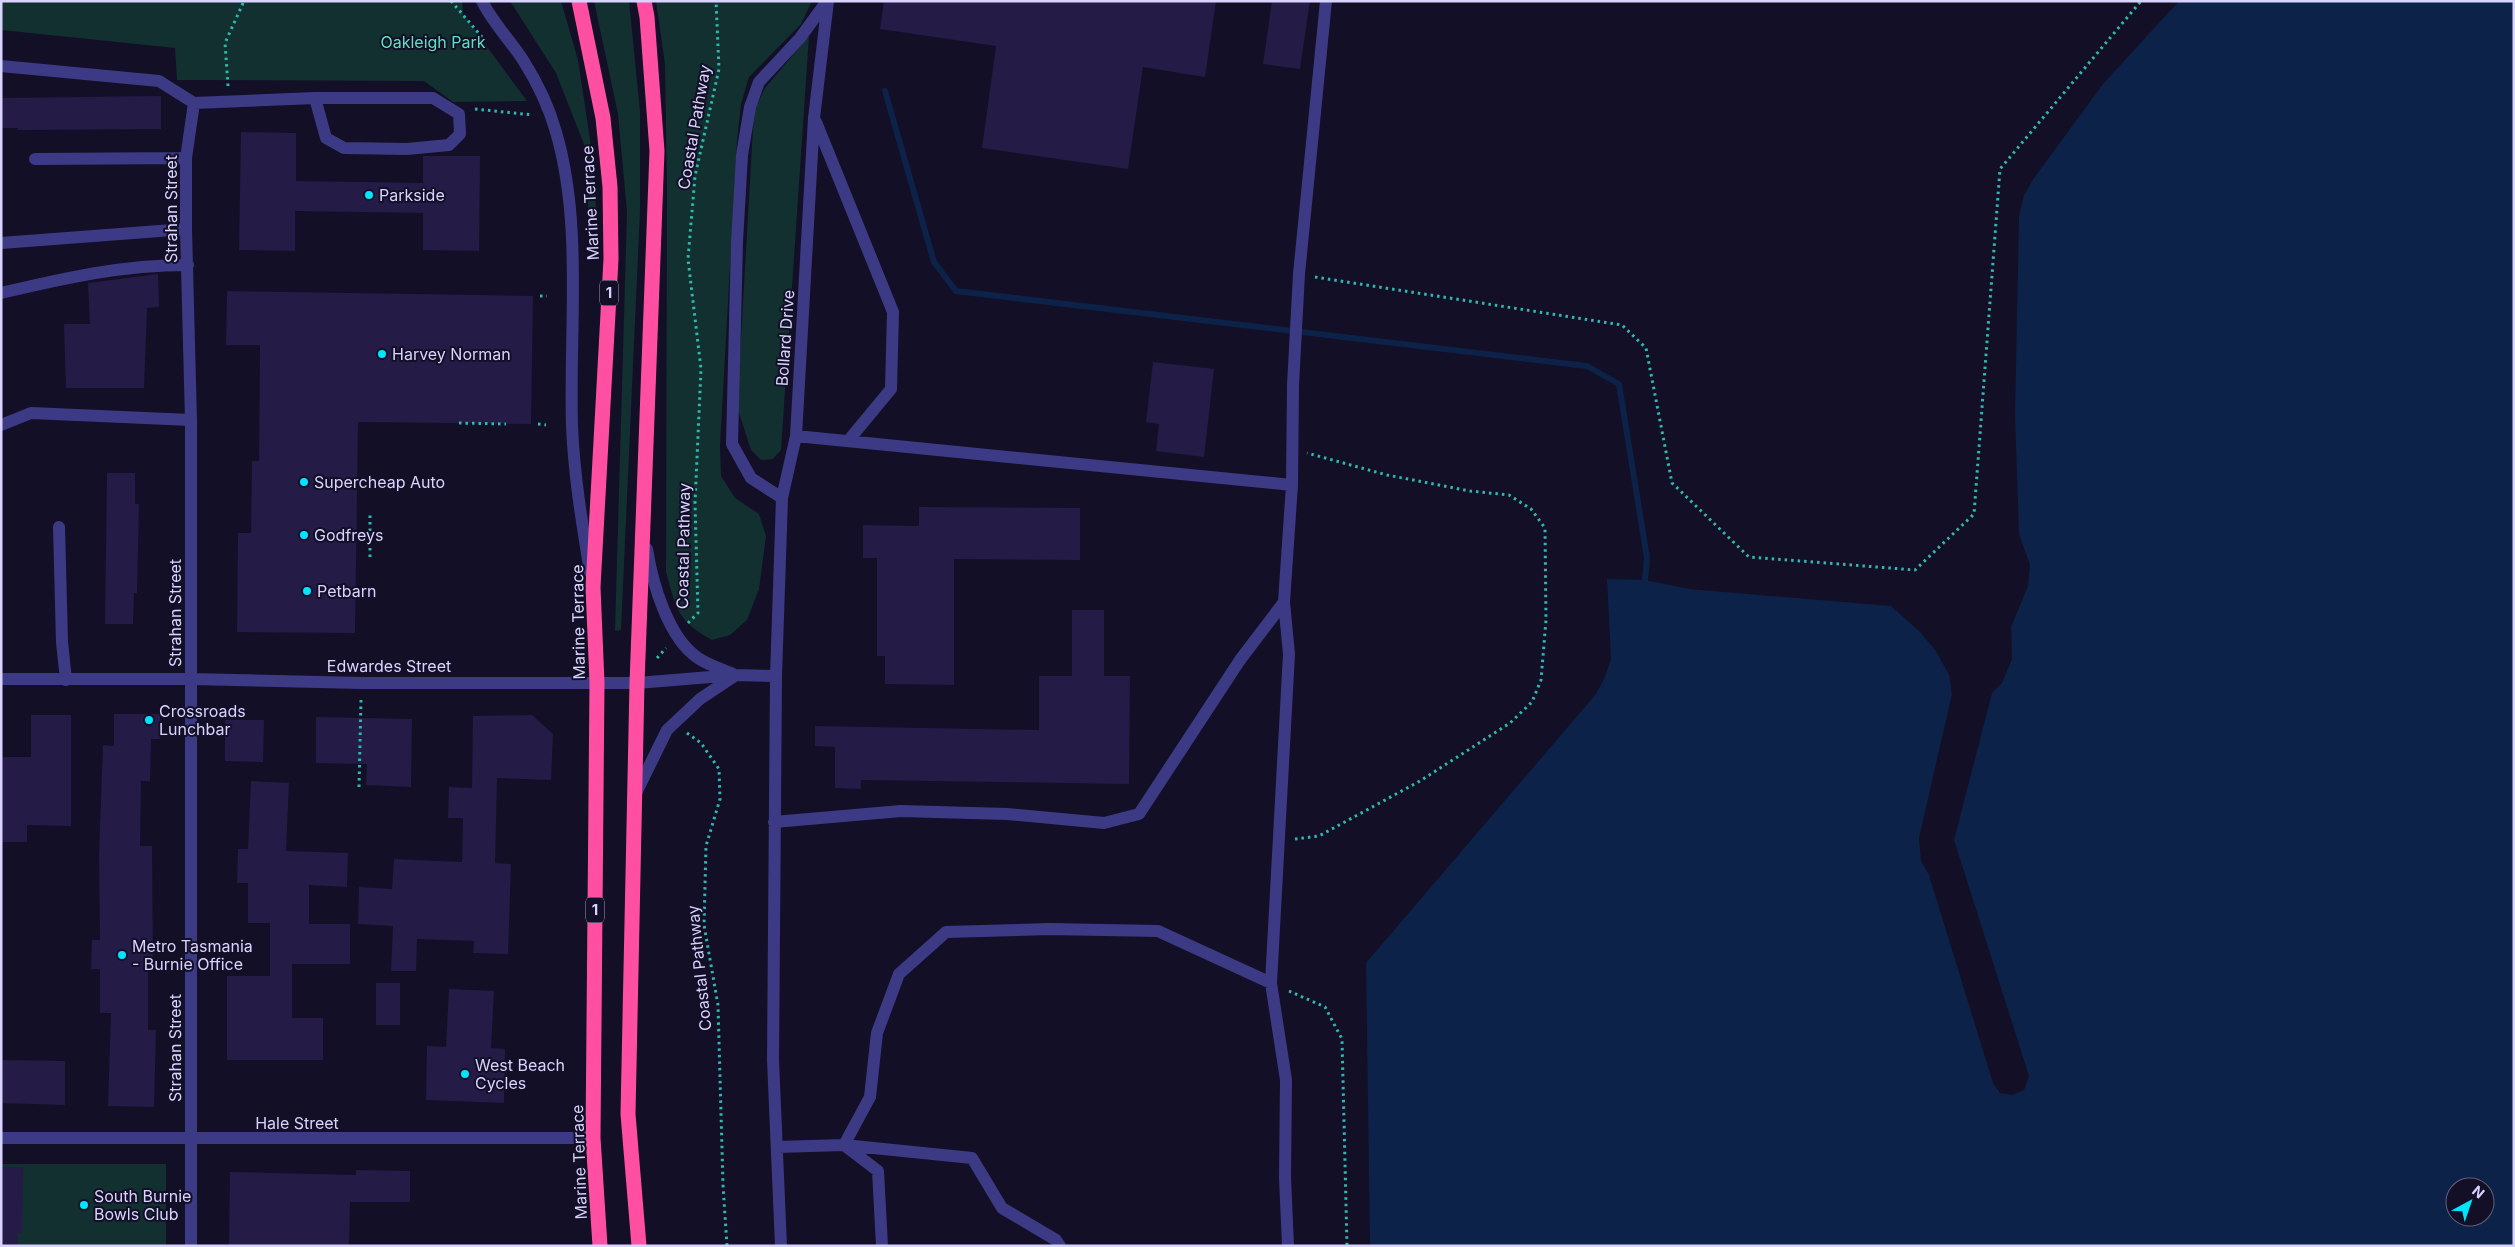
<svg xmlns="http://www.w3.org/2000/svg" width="2515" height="1247" viewBox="0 0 2515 1247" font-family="Inter,sans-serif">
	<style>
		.green { fill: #12302f }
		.water { fill: #0c2248; fill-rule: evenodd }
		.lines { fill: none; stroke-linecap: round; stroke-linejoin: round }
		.stream { stroke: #0c2248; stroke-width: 6 }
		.building { fill: #241b47 }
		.path { stroke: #2fb8b0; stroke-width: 3; stroke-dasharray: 2.5 4; stroke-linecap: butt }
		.minor { stroke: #3d3a85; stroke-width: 12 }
		.highway { stroke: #ff4fa3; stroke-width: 15 }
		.poi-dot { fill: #00e5ff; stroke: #130f26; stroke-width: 2 }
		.labels { text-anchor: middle; stroke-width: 4; stroke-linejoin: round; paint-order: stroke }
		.shield { fill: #130f26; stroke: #9e99be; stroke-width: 1 }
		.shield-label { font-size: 15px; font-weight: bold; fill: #d9d4ff }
		.park-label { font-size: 16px; fill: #5fe0c0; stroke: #130f26 }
		.street-label { font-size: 16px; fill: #d9d4ff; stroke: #130f26 }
		.poi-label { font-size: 16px; fill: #d9d4ff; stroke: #130f26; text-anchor: start }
	</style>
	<rect width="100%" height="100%" fill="#130f26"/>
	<path class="green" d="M1 1H462L463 14 527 101 453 102 424 81 177 80 175 48 1 30Z
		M510 1H561L578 60 590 139 596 208 589 221 584 144 556 73Z
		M594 1H629L640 111V211L621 630 615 631 627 212 618 114Z
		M656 1H812L801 24 749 77 741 104 737 140 720 446 721 476 735 498 759 514 766 536 759 589 747 620 730 635 712 640C677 621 676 608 666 572L667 189 665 64Z
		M809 36 781 450 773 459 761 460 751 450 737 407 754 111 765 88Z
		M1 1164H166V1246H1Z"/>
	<path class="water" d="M2179 1H2514V1246H1370L1366 963 1596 694 1605 677 1611 659 1607 579 1645 580 1689 589 1891 606 1920 632 1936 651 1949 675 1952 694 1919 838 1921 861 1929 875 1993 1083 2000 1093 2012 1095 2024 1090 2029 1076 1954 840 1992 693 2002 683 2012 659 2011 627 2028 586 2030 565 2019 534 2015 415 2019 216 2024 195 2034 178 2103 84ZM2455 1187H2485V1217H2455Z"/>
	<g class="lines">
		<path class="stream" d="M885 91 934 262 956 291 1587 366 1619 384 1647 558 1645 580"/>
	</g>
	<path class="building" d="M884 1H1216L1205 77 1143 67 1128 169 982 148 996 46 880 29Z
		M1272 1H1310L1300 69 1263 64Z
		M161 96V129L18 130V128H1V98Z
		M241 132 296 133V181L423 183V156H480L479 251 423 250V213L295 211V251L239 250Z
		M158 274 159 307 147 308 144 388H66L64 324H90L88 283Z
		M227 291 533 296 531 424 358 422 355 633 237 632 238 533H251L252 461H259L260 345H226Z
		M1153 362 1214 369 1204 457 1156 451 1159 424 1146 422Z
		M107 473H135V504H139L137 593H134L133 624H105Z
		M919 507 1080 508V560L954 559V685L885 684V656H877V558H863V525L919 526Z
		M1072 610H1104V676H1130L1129 784 861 780V789L835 788V747L815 746V726L1039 730V676H1072Z
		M114 714H160V739H151L150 781H141L140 846H152L153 969H148V1030H156L154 1107 108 1106 111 1013H100V969H91L92 940H100L99 855 103 745 114 746Z
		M31 715H71V826L27 825V842H1V757H31Z
		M532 715 553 734 551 780 497 778 495 863 511 864 508 954 473 953 474 941 417 939 416 971H391L393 926 358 924 359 887 392 889 394 859 462 862 463 818H448L449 787 472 788 473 716Z
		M316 717 412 719 411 787 366 785 367 764 316 763Z
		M225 720H264L263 762 225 761Z
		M251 781 289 783 286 851 348 853 347 887 309 885V924H350V964H292V1018H323V1060H227V976H270V923H248V883H237L238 849H248Z
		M376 983H400V1025H376Z
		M449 989 494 991 491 1048 505 1049 504 1103 426 1100 427 1046 446 1047Z
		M1 1060 65 1061V1105L1 1103Z
		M1 1167H23L22 1233H18V1246H1Z
		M356 1170 410 1171V1202H350L349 1246H229L230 1172 356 1175Z"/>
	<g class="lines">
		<path class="path" d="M451 1 482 37
			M228 86 225 43 244 1
			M475 109 533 115
			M1315 277 1622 325 1646 348 1672 483 1749 557 1915 570 1974 514 2000 169 2141 1
			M540 296H547
			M459 423 506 424
			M538 424 546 425
			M370 557V515
			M688 623 698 613 695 503 701 369 688 259 695 176 719 69 716 1
			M657 658 666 648
			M687 733 701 743 719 769 720 799 706 846 704 925 718 1005 723 1185 727 1246
			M359 787 361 700
			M1295 839 1319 836 1420 781 1510 723 1532 702 1541 680 1546 620 1545 528 1531 509 1509 495 1470 491 1387 475 1307 453
			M1289 991 1325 1007 1342 1039 1347 1246"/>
		<path class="minor" d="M482 1C493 23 510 40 523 60 537 82 549 107 556 132 583 224 569 331 572 426 574 475 582 523 590 572
			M1 66 159 81 194 103
			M816 122 893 312 891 389 848 441
			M35 159 186 158
			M1 243 186 229
			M1 293C65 278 121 265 188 265
			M1 425 31 413 191 420
			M796 436 1292 485
			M782 498 751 478 732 444 737 242 742 155 750 107 759 82 800 38 827 1
			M59 527 62 642 66 680
			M647 549C652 582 668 638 698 658 708 665 722 669 733 674
			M1284 602 1289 654 1271 983 1286 1080 1285 1178 1288 1246
			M1 679H191L362 683H637L735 675 776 676
			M636 793 667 730 700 699 733 677
			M774 822 901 811 1007 814 1104 823 1139 814 1240 660 1284 602 1292 485 1293 385 1299 274 1326 1
			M1 1138H593
			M777 1147 844 1145 878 1171 882 1246
			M191 1246V420L186 229V158L194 103 315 98H433L459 114 460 134 449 145 407 149 344 148 326 138 315 98
			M781 1246 773 1060 776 676 782 498 796 436 814 118 828 1
			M1060 1246 1056 1240 1002 1208 972 1158 844 1145 870 1097 877 1033 899 974 946 932 1050 929 1158 931 1271 983"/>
		<path class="highway" d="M579 1 603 118 610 187 611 259 593 587 597 683 593 1138 600 1246
			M639 1246 628 1114 637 683 657 151 647 17 644 1"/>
	</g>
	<g class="poi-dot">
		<circle cx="369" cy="195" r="5"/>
		<circle cx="382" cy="354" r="5"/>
		<circle cx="304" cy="482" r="5"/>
		<circle cx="304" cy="535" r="5"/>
		<circle cx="307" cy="591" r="5"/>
		<circle cx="149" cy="720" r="5"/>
		<circle cx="122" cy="955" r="5"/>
		<circle cx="465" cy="1074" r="5"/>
		<circle cx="84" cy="1205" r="5"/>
	</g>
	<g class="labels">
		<g class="shield">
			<rect x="600" y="280.5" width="18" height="25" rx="4"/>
			<rect x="586" y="897.5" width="18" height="25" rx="4"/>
		</g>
		<g class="shield-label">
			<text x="609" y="298">1</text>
			<text x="595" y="915">1</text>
		</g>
		<g class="park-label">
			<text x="433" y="48">Oakleigh Park</text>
		</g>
		<g class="street-label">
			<text transform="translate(694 127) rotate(-80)" y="6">Coastal Pathway</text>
			<text transform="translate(590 203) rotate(-93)" y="6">Marine Terrace</text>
			<text transform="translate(171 209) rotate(-90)" y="6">Strahan Street</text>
			<text transform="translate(785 338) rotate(-86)" y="6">Bollard Drive</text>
			<text transform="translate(683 546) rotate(-89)" y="6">Coastal Pathway</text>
			<text transform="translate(175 613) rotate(-90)" y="6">Strahan Street</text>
			<text transform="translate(578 622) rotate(-91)" y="6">Marine Terrace</text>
			<text x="389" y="672">Edwardes Street</text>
			<text transform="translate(699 968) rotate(-96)" y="6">Coastal Pathway</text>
			<text transform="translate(175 1048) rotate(-90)" y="6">Strahan Street</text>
			<text x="297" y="1129">Hale Street</text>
			<text transform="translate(579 1162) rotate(-92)" y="6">Marine Terrace</text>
		</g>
		<g class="poi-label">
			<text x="379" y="201">Parkside</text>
			<text x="392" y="360">Harvey Norman</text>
			<text x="314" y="488">Supercheap Auto</text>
			<text x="314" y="541">Godfreys</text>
			<text x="317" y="597">Petbarn</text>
			<text x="159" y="717">Crossroads<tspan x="159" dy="18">Lunchbar</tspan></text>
			<text x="132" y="952">Metro Tasmania<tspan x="132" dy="18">- Burnie Office</tspan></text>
			<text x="475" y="1071">West Beach<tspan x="475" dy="18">Cycles</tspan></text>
			<text x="94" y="1202">South Burnie<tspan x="94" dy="18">Bowls Club</tspan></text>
		</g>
	</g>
	<rect width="2515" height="1247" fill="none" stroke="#d9d4ff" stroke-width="5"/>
	<g transform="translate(2470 1202) rotate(40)"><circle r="24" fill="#130f26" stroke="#625e7d"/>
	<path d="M0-4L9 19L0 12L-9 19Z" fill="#00e5ff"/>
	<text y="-8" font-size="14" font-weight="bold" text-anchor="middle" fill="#d9d4ff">N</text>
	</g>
</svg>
